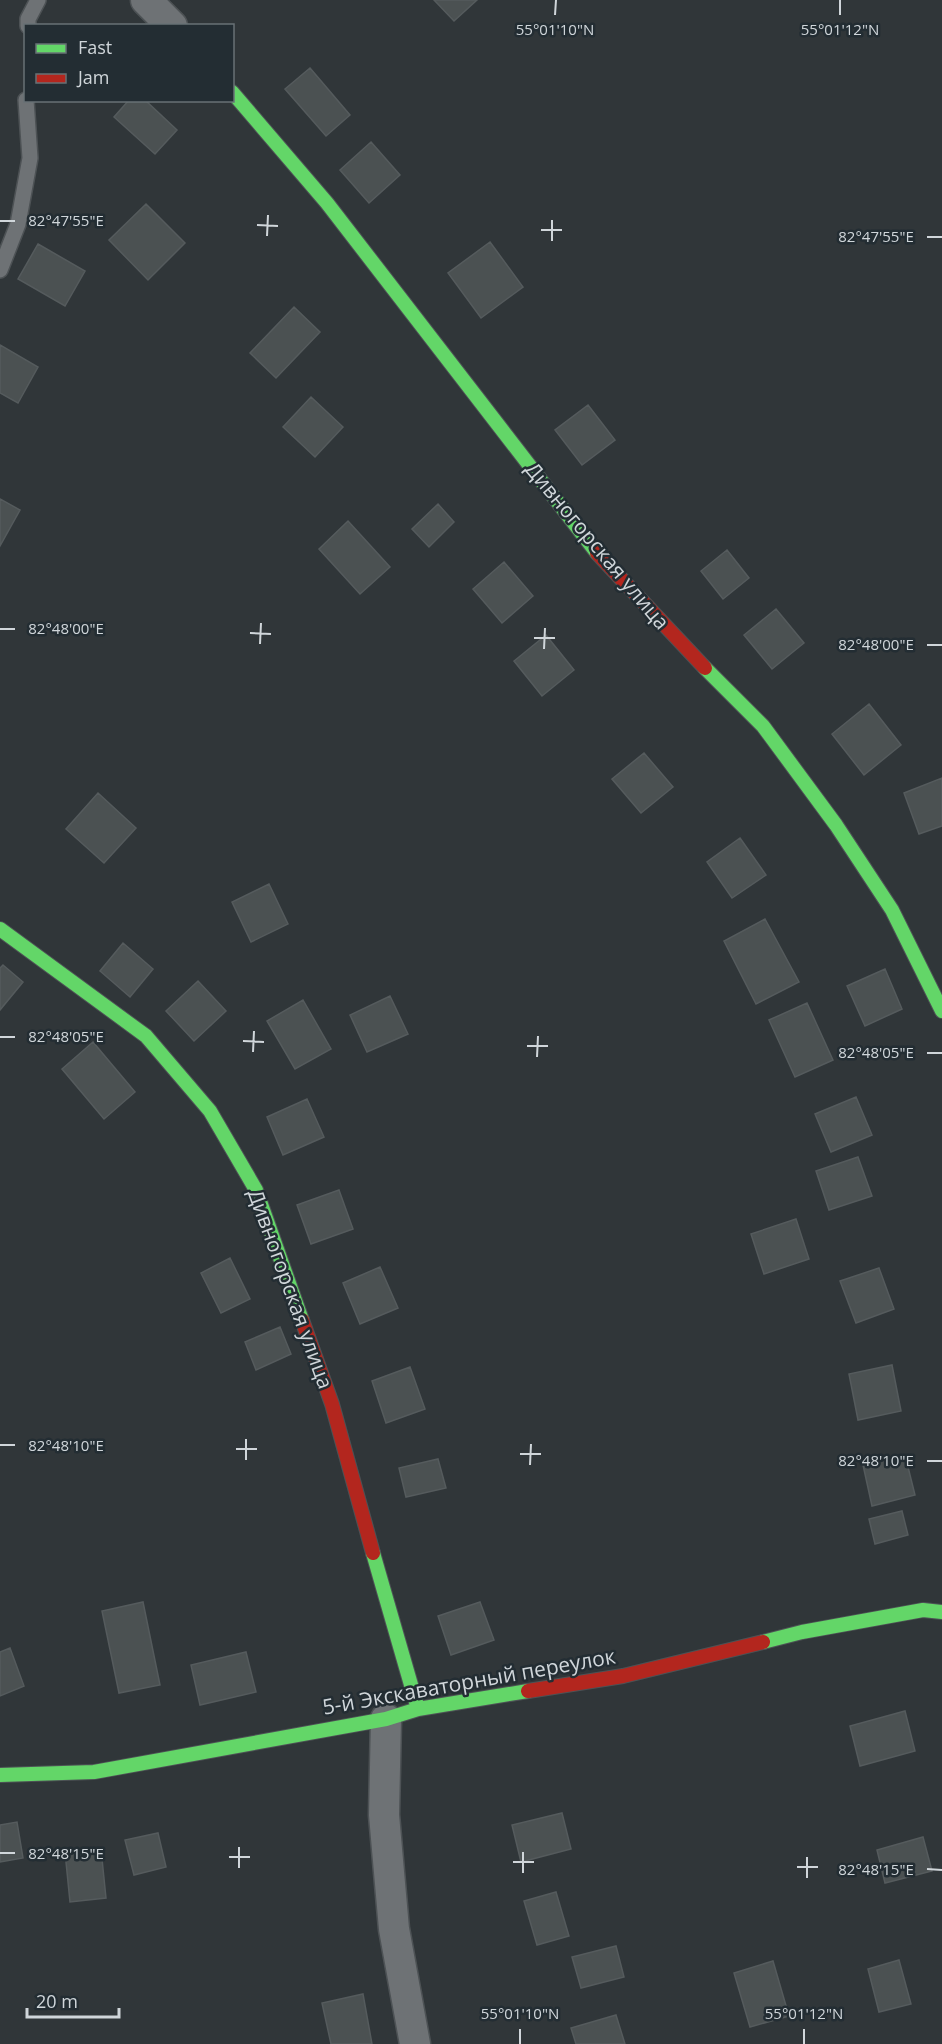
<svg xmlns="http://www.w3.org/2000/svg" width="942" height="2044" viewBox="0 0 942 2044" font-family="'Open Sans',sans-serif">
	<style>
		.building { fill: #4b5152; stroke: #555b5d; stroke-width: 1.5 }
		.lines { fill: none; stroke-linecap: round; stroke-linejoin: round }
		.lane-casing { stroke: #4d5255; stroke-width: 18 }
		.street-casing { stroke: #4d5255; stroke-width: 33 }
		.fast-casing { stroke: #4d5255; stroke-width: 16 }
		.jam-casing { stroke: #4d5255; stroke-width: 16 }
		.lane { stroke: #6e7275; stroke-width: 15 }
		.street { stroke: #6e7275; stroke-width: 30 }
		.fast { stroke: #63d668; stroke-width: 14 }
		.jam { stroke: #b3261e; stroke-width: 14 }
		.ticks { fill: none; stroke: #d0d6da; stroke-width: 2 }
		.labels { text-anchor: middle; stroke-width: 5; stroke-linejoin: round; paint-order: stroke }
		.street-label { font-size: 21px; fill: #d0d6da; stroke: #232d33 }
		.ticks-label { font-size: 15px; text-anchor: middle; fill: #d0d6da; stroke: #232d33; stroke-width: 5; stroke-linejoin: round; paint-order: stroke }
	</style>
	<rect width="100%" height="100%" fill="#303639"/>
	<path class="building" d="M434 0H477L454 21Z
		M310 68 350 115 326 136 285 89Z
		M129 100H145L177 130 155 154 114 117Z
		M371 142 400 175 369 203 340 170Z
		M146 204 185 243 148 280 109 240Z
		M490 242 523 287 481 318 448 273Z
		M38 244 85 271 65 306 18 279Z
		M294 307 320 332 276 378 250 353Z
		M0 345 38 367 18 403 0 393Z
		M311 397 343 427 315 457 283 427Z
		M588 405 615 440 582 465 555 430Z
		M0 499 20 510 0 546Z
		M438 504 454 522 429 547 412 529Z
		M348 521 390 567 360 594 319 549Z
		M727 550 749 578 723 599 701 571Z
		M504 562 533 596 502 623 473 589Z
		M776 609 804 643 772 669 744 635Z
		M546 635 574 670 542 696 514 661Z
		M869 704 901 745 864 775 832 734Z
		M644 753 673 787 641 813 612 779Z
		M942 778V826L919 834 904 793Z
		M98 793 136 828 104 863 66 829Z
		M740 838 766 875 732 898 707 862Z
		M269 884 288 924 251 942 232 902Z
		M765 919 799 982 756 1004 724 941Z
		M123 943 153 969 130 997 100 971Z
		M3 965 23 982 0 1010V968Z
		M885 969 902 1009 865 1026 847 986Z
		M198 981 226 1011 194 1041 166 1011Z
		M390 996 408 1034 367 1052 350 1015Z
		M303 1000 331 1049 295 1069 267 1021Z
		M807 1003 833 1060 795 1077 769 1020Z
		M93 1042 135 1092 104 1119 62 1069Z
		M856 1097 872 1135 831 1152 815 1114Z
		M307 1099 324 1137 283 1155 267 1117Z
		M858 1157 872 1196 829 1210 816 1171Z
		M339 1190 353 1229 311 1244 297 1205Z
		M796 1219 809 1259 764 1274 751 1234Z
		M230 1258 250 1299 221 1313 201 1273Z
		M380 1267 398 1308 360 1324 343 1283Z
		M879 1268 894 1309 856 1323 840 1281Z
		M280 1327 291 1354 256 1370 245 1342Z
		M892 1365 901 1411 858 1420 849 1374Z
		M410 1367 425 1409 386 1423 372 1381Z
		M905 1455 915 1495 872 1506 863 1465Z
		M438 1459 446 1488 406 1497 399 1468Z
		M902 1511 908 1535 875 1544 869 1519Z
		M143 1602 160 1685 119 1693 102 1611Z
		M480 1602 494 1640 451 1655 438 1616Z
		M10 1648 24 1686 0 1696V1652Z
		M246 1652 256 1692 200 1705 191 1665Z
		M905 1711 915 1751 860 1766 850 1726Z
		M562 1813 571 1849 521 1862 512 1825Z
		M17 1822 23 1858 0 1862V1825Z
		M158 1833 166 1867 134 1875 125 1840Z
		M923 1837 932 1871 885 1883 877 1850Z
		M101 1849 106 1898 70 1902 65 1852Z
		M556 1892 569 1936 537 1945 524 1901Z
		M616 1946 624 1977 581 1988 572 1957Z
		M899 1960 911 2004 879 2012 868 1969Z
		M773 1961 789 2016 750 2027 734 1973Z
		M363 1994 372 2044H331L322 2003Z
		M616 2015 625 2044H576L571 2028Z"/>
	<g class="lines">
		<defs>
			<path id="lane" d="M28 26V19L38 0
				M0 270 18 224 30 158 26 100"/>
			<path id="street" d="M146 0 172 26
				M386 1719 384 1815 394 1929 415 2044"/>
			<path id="fast" d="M232 92 327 203 597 553
				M705 668 763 726 836 825 892 910 942 1011
				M0 929 146 1036 210 1111 256 1190 302 1320
				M373 1553 418 1709
				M763 1642 802 1632 923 1610 942 1612
				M0 1775 94 1772 386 1719 418 1709 528 1691"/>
			<path id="jam" d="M597 553 705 668
				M302 1320 332 1404 373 1553
				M528 1691 623 1676 763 1642"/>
		</defs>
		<use href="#lane" class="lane-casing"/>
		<use href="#street" class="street-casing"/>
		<use href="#fast" class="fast-casing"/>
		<use href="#jam" class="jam-casing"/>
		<use href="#lane" class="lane"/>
		<use href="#street" class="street"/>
		<use href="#fast" class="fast"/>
		<use href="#jam" class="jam"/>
	</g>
	<path class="ticks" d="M555 15 556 0M840 15V0M0 221H15M257 225 278 226M541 230H562M267 236 268 215M927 237H942M552 241V220M0 629H15M250 633 271 634M534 638H555M260 644 261 623M927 645H942M544 649 545 628M0 1037H15M243 1041 264 1042M527 1046H548M253 1052 254 1031M927 1053H942M537 1057 538 1036M0 1445H15M236 1449H257M520 1454H541M246 1460V1439M927 1461H942M530 1465 531 1444M0 1853H15M229 1857H250M513 1862H534M797 1867H818M239 1868V1847M927 1869 942 1870M523 1873V1852M807 1878V1857M520 2044V2029M804 2044V2029"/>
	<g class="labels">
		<g class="street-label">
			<text transform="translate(597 546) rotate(50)" y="7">Дивногорская улица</text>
			<text transform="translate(290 1289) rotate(70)" y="7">Дивногорская улица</text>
			<text transform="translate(469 1682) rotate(-10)" y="7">5-й Экскаваторный переулок</text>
		</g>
	</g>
	<g class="ticks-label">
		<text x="555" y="35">55°01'10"N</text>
		<text x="840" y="35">55°01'12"N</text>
		<text x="66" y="226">82°47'55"E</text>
		<text x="876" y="242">82°47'55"E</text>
		<text x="66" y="634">82°48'00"E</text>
		<text x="876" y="650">82°48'00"E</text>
		<text x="66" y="1042">82°48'05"E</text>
		<text x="876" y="1058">82°48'05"E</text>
		<text x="66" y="1451">82°48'10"E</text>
		<text x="876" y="1466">82°48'10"E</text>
		<text x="66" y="1859">82°48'15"E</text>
		<text x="876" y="1875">82°48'15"E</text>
		<text x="520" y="2019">55°01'10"N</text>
		<text x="804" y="2019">55°01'12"N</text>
	</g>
	<rect x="24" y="24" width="210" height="78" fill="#232d33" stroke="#687176" stroke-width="1.5"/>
	<rect x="36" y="44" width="30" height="9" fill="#63d668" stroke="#687176" stroke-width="1.5"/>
	<text x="78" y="54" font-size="18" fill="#d0d6da">Fast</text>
	<rect x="36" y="74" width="30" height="9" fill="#b3261e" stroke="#687176" stroke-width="1.5"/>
	<text x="78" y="84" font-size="18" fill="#d0d6da">Jam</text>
	<path d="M27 2008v9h92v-9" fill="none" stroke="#d0d6da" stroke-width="3"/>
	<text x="36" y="2008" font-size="18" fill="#d0d6da" stroke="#232d33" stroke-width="4.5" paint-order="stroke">20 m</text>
</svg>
